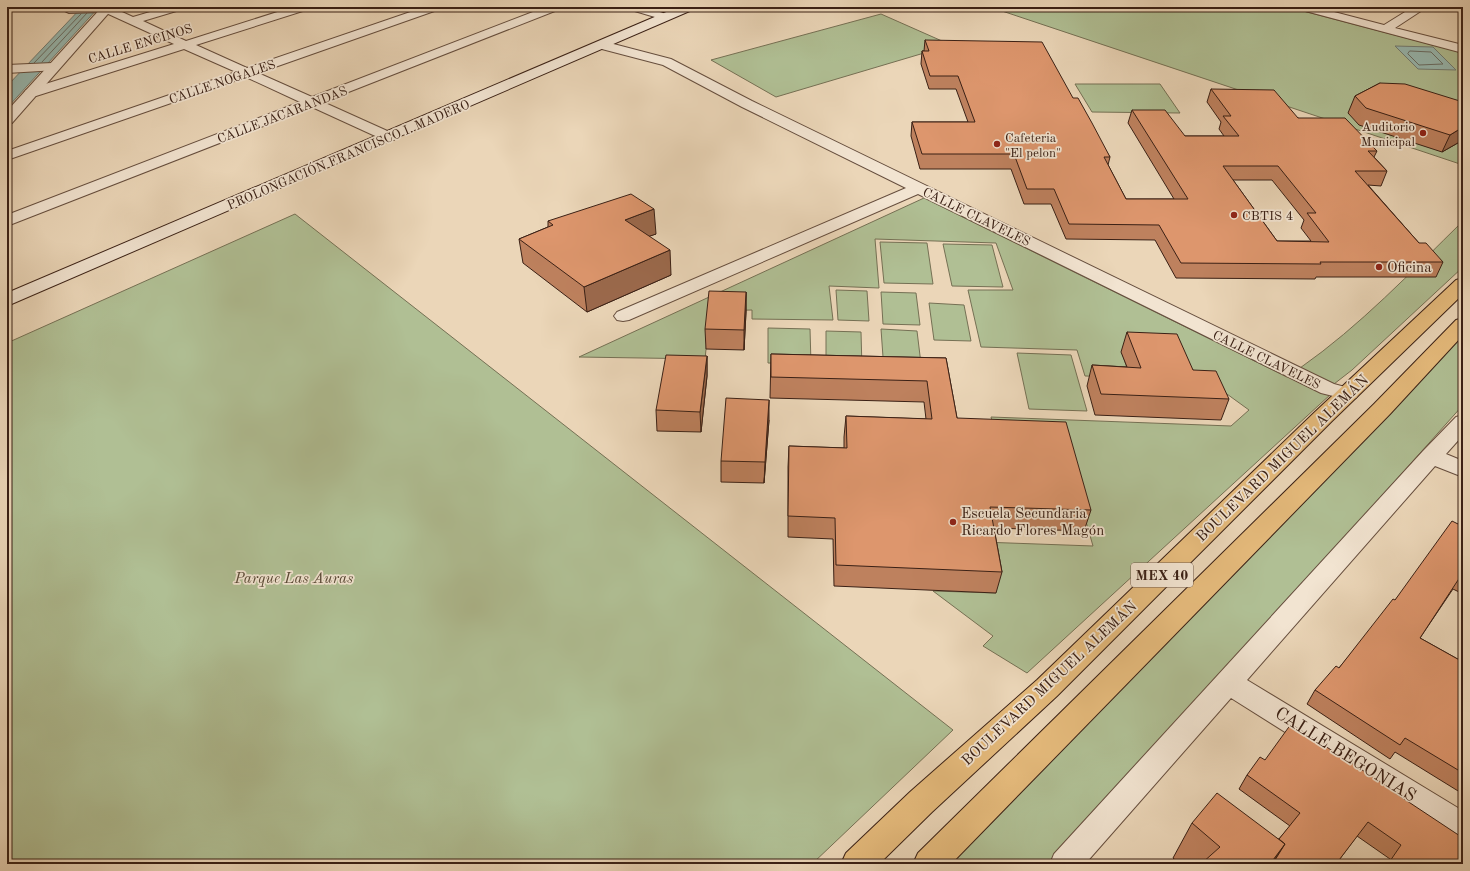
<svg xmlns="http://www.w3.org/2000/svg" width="1470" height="871" viewBox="0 0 1470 871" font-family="'Old Standard TT',serif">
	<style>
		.green { fill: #b0bf94; stroke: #757054 }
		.water { fill: #98b9b1; stroke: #727c73 }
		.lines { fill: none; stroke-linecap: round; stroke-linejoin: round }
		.shore { stroke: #696c63; stroke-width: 1 }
		.minor-casing { stroke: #664e3e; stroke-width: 2 }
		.tertiary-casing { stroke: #664e3e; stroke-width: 2 }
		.secondary-casing { stroke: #3a2015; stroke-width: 2 }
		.primary-casing { stroke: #3a2015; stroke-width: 2 }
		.minor { fill: #f2e4d1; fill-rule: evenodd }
		.tertiary { fill: #f2e4d1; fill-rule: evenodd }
		.secondary { fill: #f2e4d1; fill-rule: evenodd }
		.primary { fill: #e6bb7c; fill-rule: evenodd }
		.wall { fill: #be815e; stroke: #3a2015; fill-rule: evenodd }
		.shaded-wall { fill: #9b694c; stroke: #3a2015 }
		.building { fill: #dd966d; stroke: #3a2015; fill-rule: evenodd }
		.poi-dot { fill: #8f2418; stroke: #f2e4d1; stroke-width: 1.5 }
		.labels { text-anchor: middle; stroke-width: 3.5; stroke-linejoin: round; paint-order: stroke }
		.far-street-label { font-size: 13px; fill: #3a2015; stroke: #f2e4d1 }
		.far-poi-label { font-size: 13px; fill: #3a2015; stroke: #f2e4d1; text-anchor: start }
		.shield { fill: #f2e4d1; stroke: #715b4d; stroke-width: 1 }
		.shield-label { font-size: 14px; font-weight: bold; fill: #3a2015 }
		.poi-label { font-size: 15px; fill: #3a2015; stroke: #f2e4d1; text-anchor: start }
		.street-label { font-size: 15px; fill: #3a2015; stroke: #f2e4d1 }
		.park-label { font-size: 15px; font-style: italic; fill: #584835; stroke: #f2e4d1 }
		.near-street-label { font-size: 18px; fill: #3a2015; stroke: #f2e4d1 }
	</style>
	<rect width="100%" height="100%" fill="#ebd6b8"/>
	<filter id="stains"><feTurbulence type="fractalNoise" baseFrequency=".005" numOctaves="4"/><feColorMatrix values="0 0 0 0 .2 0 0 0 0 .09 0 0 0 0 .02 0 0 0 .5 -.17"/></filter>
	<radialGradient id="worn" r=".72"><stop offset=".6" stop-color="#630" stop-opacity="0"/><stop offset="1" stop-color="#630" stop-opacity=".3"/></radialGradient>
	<path class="green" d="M990 7H1288L1463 53V165Z
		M881 14 951 45 776 97 711 60Z
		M1075 84H1160L1180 113 1092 112Z
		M924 198 1287 377 1290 375 1331 394 1027 673 983 646 993 636 933 591 996 593 953 541 1093 546 1063 441 997 439 991 417 1231 426 1249 410 1209 381 1122 353 1130 377 1085 376 1077 350 981 347 968 290H1013L996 243 875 239 879 288 829 286 833 320 752 319V310L710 311 705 359 579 357Z
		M295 214 953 730 812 864H7V343Z
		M1463 221V267L1352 370 1334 384 1300 368C1360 326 1411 272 1463 221Z
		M880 242 927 243 933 284 884 283Z
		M943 244 992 245 1003 287 952 286Z
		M836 290 867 291 869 321 838 320Z
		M881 292 916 293 920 325 883 324Z
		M929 303 964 305 971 341 934 340Z
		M768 328 810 329 811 364 768 363Z
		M881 329 917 331 922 372 884 371Z
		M826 331 861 332 862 369 826 367Z
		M1463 335V405L1053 864H944Z
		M1017 353 1071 355 1087 411 1029 409Z"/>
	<path class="water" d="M82 7H99L7 108V86Z
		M1395 46 1433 47 1456 70 1418 69Z"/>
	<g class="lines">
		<path class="shore" d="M1410 51 1431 52 1443 64 1419 65 1408 54Z
			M42 62 87 13
			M34 63 81 14"/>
		<defs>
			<path id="minor" d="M67 7H111L133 17 167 7H185L183 9 143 21 186 41 293 7H311L309 9 196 45 247 68 425 7H442L440 9 258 73 312 97 546 7H562L560 9 323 102 394 134 396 137 394 140H384L312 107 7 226V215L300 102 246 77 7 160V151L236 72 184 49 36 96H26L24 93 26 90 174 44 104 12 69 13 63 10Z
				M626 7H644L669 15 671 17 665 20 628 9Z
				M1296 7H1315L1384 25 1413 7H1427L1395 28 1463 45V53L1298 9Z
				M602 41 671 59 752 101 1334 384 1356 390 1359 394 1356 398 1349 400 1321 393 918 194 629 320 623 321 617 320 614 316 617 312 906 188 742 107 663 65 598 48 596 45Z
				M53 63 59 67 57 70 7 73V65Z
				M1463 415V435L1446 454 1463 461V477L1435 466 1247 680 1463 811V841L1452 837 1231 698 1085 864H1050L1054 854 1423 451 1456 417Z"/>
			<path id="tertiary" d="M102 7H114L12 123 7 124V111Z"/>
			<path id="secondary" d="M678 7H694L692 10 7 306V293Z"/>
			<path id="primary" d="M1463 278V294L1332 421 1057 696 932 812 879 864H841L846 853 910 792 1037 680 1316 411 1456 280Z
				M1463 318V335L1390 414 951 864H913L918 853 1374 404 1456 320Z"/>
		</defs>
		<use href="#minor" class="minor-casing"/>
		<use href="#tertiary" class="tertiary-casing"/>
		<use href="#secondary" class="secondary-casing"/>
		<use href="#primary" class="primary-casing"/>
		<use href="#minor" class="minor"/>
		<use href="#tertiary" class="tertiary"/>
		<use href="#secondary" class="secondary"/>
		<use href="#primary" class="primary"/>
	</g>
	<path class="wall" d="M925 40 1073 98 1110 157 1108 165 1126 199H1174L1128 123 1132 110 1185 136H1224L1219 129 1221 122 1207 102 1211 89 1298 118 1377 151 1374 157 1387 171 1381 186 1368 185 1419 243 1443 262 1436 277H1316L1315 279 1176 278 1155 240 1066 239 1051 204H1024L1011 169H920L911 136 912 122H968L956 89H929L921 64 922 51H924ZM1233 180H1272L1304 220 1301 228 1311 241H1277Z
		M1380 83 1463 140 1442 152 1359 125 1348 113 1355 96Z
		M548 221 656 234 649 236 671 275 587 312 523 263 519 239 548 227Z
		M746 292V312L744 350 706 349 705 329Z
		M1127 332 1193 370 1229 399 1221 420 1095 415 1087 386 1092 365 1127 367 1121 352Z
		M771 354 946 358 957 418 1091 510 1084 531 994 528 1002 572 996 593 834 586 833 539 788 537V467L789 446 844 448V437L846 416 926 419 924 402 770 398Z
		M707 356V376L701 432 657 431 656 410Z
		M769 420 764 483 721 482V461Z
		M1463 516V587L1459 592 1453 589 1420 638 1463 662V794L1395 752 1390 759 1307 704 1315 690 1339 668 1458 524Z
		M1265 760 1386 787 1463 864H1387L1390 859 1357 836 1336 864H1180L1173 858 1192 823 1279 839 1290 826 1239 789 1247 775Z"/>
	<path class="shaded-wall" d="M1463 127V140L1442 152 1450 135Z
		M654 209 656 234 627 244 625 220Z
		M670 250 671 275 587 312 584 287Z
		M746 292V312L744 350V330Z
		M707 356V376L701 432 700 412Z
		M769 400V420L764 483 765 462Z
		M1285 844 1272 864H1270Z"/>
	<path class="building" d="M925 40 1042 42 1073 98H1078L1092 123 1110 157H1104L1126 199H1188L1132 110H1165L1185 136H1239L1223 116H1231L1211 89 1274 90 1298 118H1345L1377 151H1368L1387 171H1355L1419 243H1426L1443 262H1320L1321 264 1181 263 1159 225 1069 224 1054 189H1027L1014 154H922L912 122H975L958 76H930L922 51H929ZM1223 166H1278L1316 213H1307L1329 242 1277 241Z
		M1380 83 1405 84 1463 102V127L1450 135 1366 108 1355 96Z
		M631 194 654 209 625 220 670 250 584 287 519 239 553 225 548 221Z
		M709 291 746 292 744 330 705 329Z
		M1127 332 1177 334 1193 370 1216 371 1229 399 1101 394 1092 365 1141 368Z
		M771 354 946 358 957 418 1066 422 1091 510 990 507 1002 572 836 565 835 518 788 516 789 446 847 448 846 416 932 419 927 381 771 377Z
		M666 355 707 356 700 412 656 410Z
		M726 398 769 400 765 462 721 461Z
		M1463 516V575L1462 574 1420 638 1463 662V773L1405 738 1400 745 1315 690 1336 666 1339 668 1393 599 1395 600 1452 521 1458 524Z
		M1291 724 1387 786 1386 787 1463 838V858L1461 862 1463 863V864H1388L1401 845 1368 822 1336 864H1280L1275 860 1285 844 1279 839 1300 813 1247 775 1260 757 1265 760Z
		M1217 793 1285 844 1270 864H1203L1202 863 1220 847 1192 823Z"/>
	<g class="poi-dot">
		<circle cx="1423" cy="133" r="4"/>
		<circle cx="997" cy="144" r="4"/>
		<circle cx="1234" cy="215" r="4"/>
		<circle cx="1379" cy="267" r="4"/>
		<circle cx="953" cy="522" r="4"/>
	</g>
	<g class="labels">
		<g class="far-street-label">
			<text transform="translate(140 43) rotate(-17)" y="5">CALLE ENCINOS</text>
			<text transform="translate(222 81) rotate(-19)" y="5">CALLE NOGALES</text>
			<text transform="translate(282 114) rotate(-21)" y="5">CALLE JACARANDAS</text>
			<text transform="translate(348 154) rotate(-23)" y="5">PROLONGACIÓN FRANCISCO I. MADERO</text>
			<text transform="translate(977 216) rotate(26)" y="5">CALLE CLAVELES</text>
			<text transform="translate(1267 359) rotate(26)" y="5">CALLE CLAVELES</text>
		</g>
		<g class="far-poi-label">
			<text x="1415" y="131" text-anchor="end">Auditorio<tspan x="1415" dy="15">Municipal</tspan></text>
			<text x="1005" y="142">Cafeteria<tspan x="1005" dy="15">"El pelon"</tspan></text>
			<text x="1242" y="220">CBTIS 4</text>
		</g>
		<rect class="shield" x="1131" y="563" width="62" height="24" rx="3"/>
		<g class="shield-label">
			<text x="1162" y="580">MEX 40</text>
		</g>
		<g class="poi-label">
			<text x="1387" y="272">Oficina</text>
			<text x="961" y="518">Escuela Secundaria<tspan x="961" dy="17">Ricardo Flores Magón</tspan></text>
		</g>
		<g class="street-label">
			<text transform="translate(1282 458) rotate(-44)" y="5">BOULEVARD MIGUEL ALEMÁN</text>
			<text transform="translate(1049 683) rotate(-43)" y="5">BOULEVARD MIGUEL ALEMÁN</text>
		</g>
		<g class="park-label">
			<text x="294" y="583">Parque Las Auras</text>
		</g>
		<g class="near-street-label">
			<text transform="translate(1346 754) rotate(32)" y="6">CALLE BEGONIAS</text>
		</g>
	</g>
	<rect width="1470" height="871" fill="none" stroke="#ebd6b8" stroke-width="24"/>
	<rect x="8" y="8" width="1454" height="855" fill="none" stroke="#3a2015" stroke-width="2"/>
	<rect x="12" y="12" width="1446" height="847" fill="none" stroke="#3a2015"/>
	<rect width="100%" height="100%" filter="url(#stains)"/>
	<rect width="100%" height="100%" fill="url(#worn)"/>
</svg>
